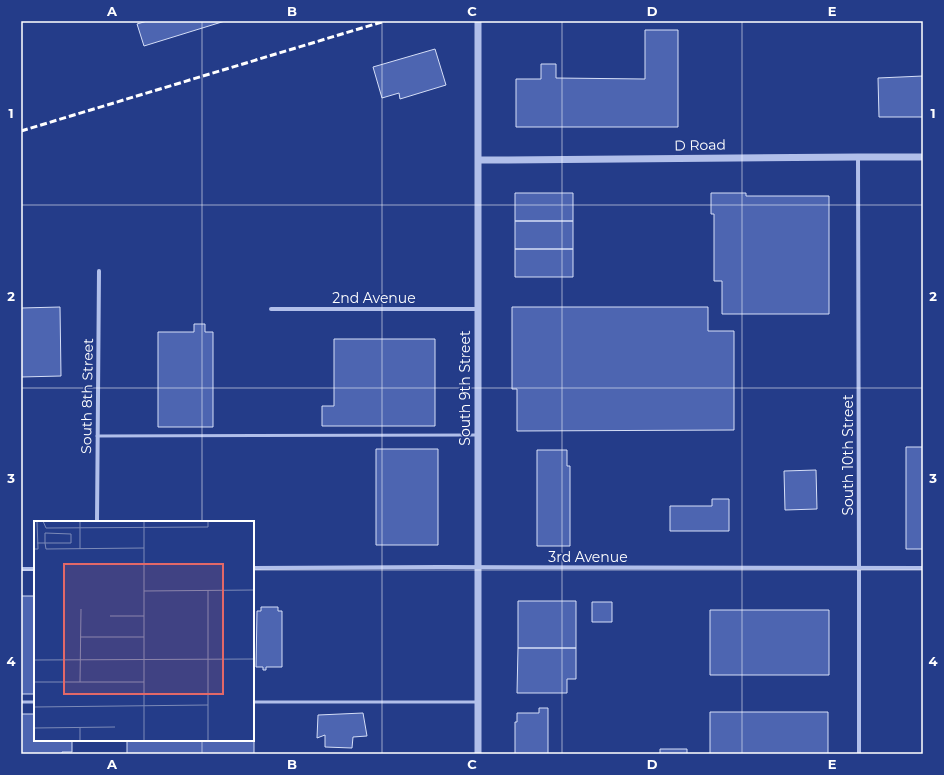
<svg xmlns="http://www.w3.org/2000/svg" width="944" height="775" viewBox="0 0 944 775" font-family="Montserrat,sans-serif">
	<style>
		.building { fill: #4d65b1; stroke: #d5def7 }
		.lines { fill: none; stroke-linecap: round; stroke-linejoin: round }
		.service { stroke: #b1bfea; stroke-width: 3 }
		.minor { stroke: #b1bfea; stroke-width: 4 }
		.tertiary { stroke: #b1bfea; stroke-width: 7 }
		.rail { stroke: #fff; stroke-width: 3; stroke-dasharray: 7 3; stroke-linecap: butt }
		.grid { fill: none; stroke: #fff; stroke-width: 1; stroke-opacity: 0.55 }
		.labels { text-anchor: middle; stroke-width: 3; stroke-linejoin: round; paint-order: stroke }
		.street-label { font-size: 14px; fill: #fff; stroke: #243c89 }
		.inset-road { fill: none; stroke: #7c8ab8; stroke-width: 1 }
		.view { fill: #e26868; fill-opacity: 0.15; stroke: #e26868; stroke-width: 2 }
		.inset-edge { fill: none; stroke: #fff; stroke-width: 2 }
		.neatline { fill: none; stroke: #fff; stroke-width: 1.5 }
		.grid-label { font-size: 13px; text-anchor: middle; font-weight: bold; fill: #fff }
	</style>
	<rect width="100%" height="100%" fill="#243c89"/>
	<path class="building" d="M147 21H225L144 46 137 24Z
		M645 30H678V127H516V79H541V64H556V78L645 79Z
		M435 49 446 85 400 99 399 93 382 98 373 67Z
		M923 76V117H879L878 78Z
		M515 193H573V221H515Z
		M711 193H746V196H829V314H722V281H714V214H711Z
		M515 221H573V249H515Z
		M515 249H573V277H515Z
		M60 307 61 376 21 377V308Z
		M512 307H708V331H734V430L517 431V389H512Z
		M194 324H205V332H213V427H158V332H194Z
		M334 339H435V426H322V406H334Z
		M906 447H923V549H906Z
		M376 449H438V545H376Z
		M537 450H567V466H570V546H537Z
		M816 470 817 509 785 510 784 471Z
		M712 499H729V531H670V506H712Z
		M21 596H35V694H21Z
		M518 601H576V648H518Z
		M592 602H612V622H592Z
		M261 607H278V611H282V667H266V670H263V667H256L257 611H261Z
		M710 610H829V675H710Z
		M518 648H576V679H567V693H517Z
		M539 708H548V754H515V722H517V713H539Z
		M710 712H828V754H710Z
		M363 713 367 736 353 737 352 748 325 747V735L317 738 318 715Z
		M21 714H35V740H62V741H72V752H62V754H21Z
		M253 722H254V754H127V740H253Z
		M660 749H687V754H660Z"/>
	<g class="lines">
		<path class="service" d="M97 436 478 435
			M21 702H35
			M253 702H477"/>
		<path class="minor" d="M858 157 859 568V754
			M271 309H478
			M97 522 99 271
			M253 568 440 567 923 568
			M21 569H35"/>
		<path class="tertiary" d="M478 160H507L858 157H923
			M478 754V21"/>
		<path class="rail" d="M21 131 385 21"/>
	</g>
	<path class="grid" d="M202 21V522M382 21V754M562 21V754M742 21V754M21 205H923M21 388H923M21 570H35M253 570H923M202 740V754"/>
	<g class="labels">
		<g class="street-label">
			<text transform="translate(700 145) rotate(-1)" y="5">D Road</text>
			<text x="374" y="303">2nd Avenue</text>
			<text transform="translate(465 388) rotate(-90)" y="5">South 9th Street</text>
			<text transform="translate(87 396) rotate(-89)" y="5">South 8th Street</text>
			<text transform="translate(848 455) rotate(-90)" y="5">South 10th Street</text>
			<text x="588" y="562">3rd Avenue</text>
		</g>
	</g>
	<g transform="translate(34 521)">
		<rect width="220" height="220" fill="#243c89"/>
		<path class="inset-road" d="M9 0 12 7 174 6V0M46 0V28M110 0V220M3 22H11V12L37 13V22H11L12 28 110 27M0 28H4L3 0M110 70 220 69M76 95H110M46 116H110M0 139 220 138M0 161H110M46 161 47 88M0 186 174 184M0 207 81 206M46 220V207M174 220V69"/>
		<path class="view" d="M30 43H189V173H30Z"/>
		<rect width="220" height="220" class="inset-edge"/>
	</g>
	<rect width="944" height="775" fill="none" stroke="#243c89" stroke-width="44"/>
	<rect x="22" y="22" width="900" height="731" class="neatline"/>
	<g class="grid-label">
		<text x="112" y="16">A</text>
		<text x="292" y="16">B</text>
		<text x="472" y="16">C</text>
		<text x="652" y="16">D</text>
		<text x="832" y="16">E</text>
		<text x="11" y="118">1</text>
		<text x="933" y="118">1</text>
		<text x="11" y="301">2</text>
		<text x="933" y="301">2</text>
		<text x="11" y="483">3</text>
		<text x="933" y="483">3</text>
		<text x="11" y="666">4</text>
		<text x="933" y="666">4</text>
		<text x="112" y="769">A</text>
		<text x="292" y="769">B</text>
		<text x="472" y="769">C</text>
		<text x="652" y="769">D</text>
		<text x="832" y="769">E</text>
	</g>
</svg>
